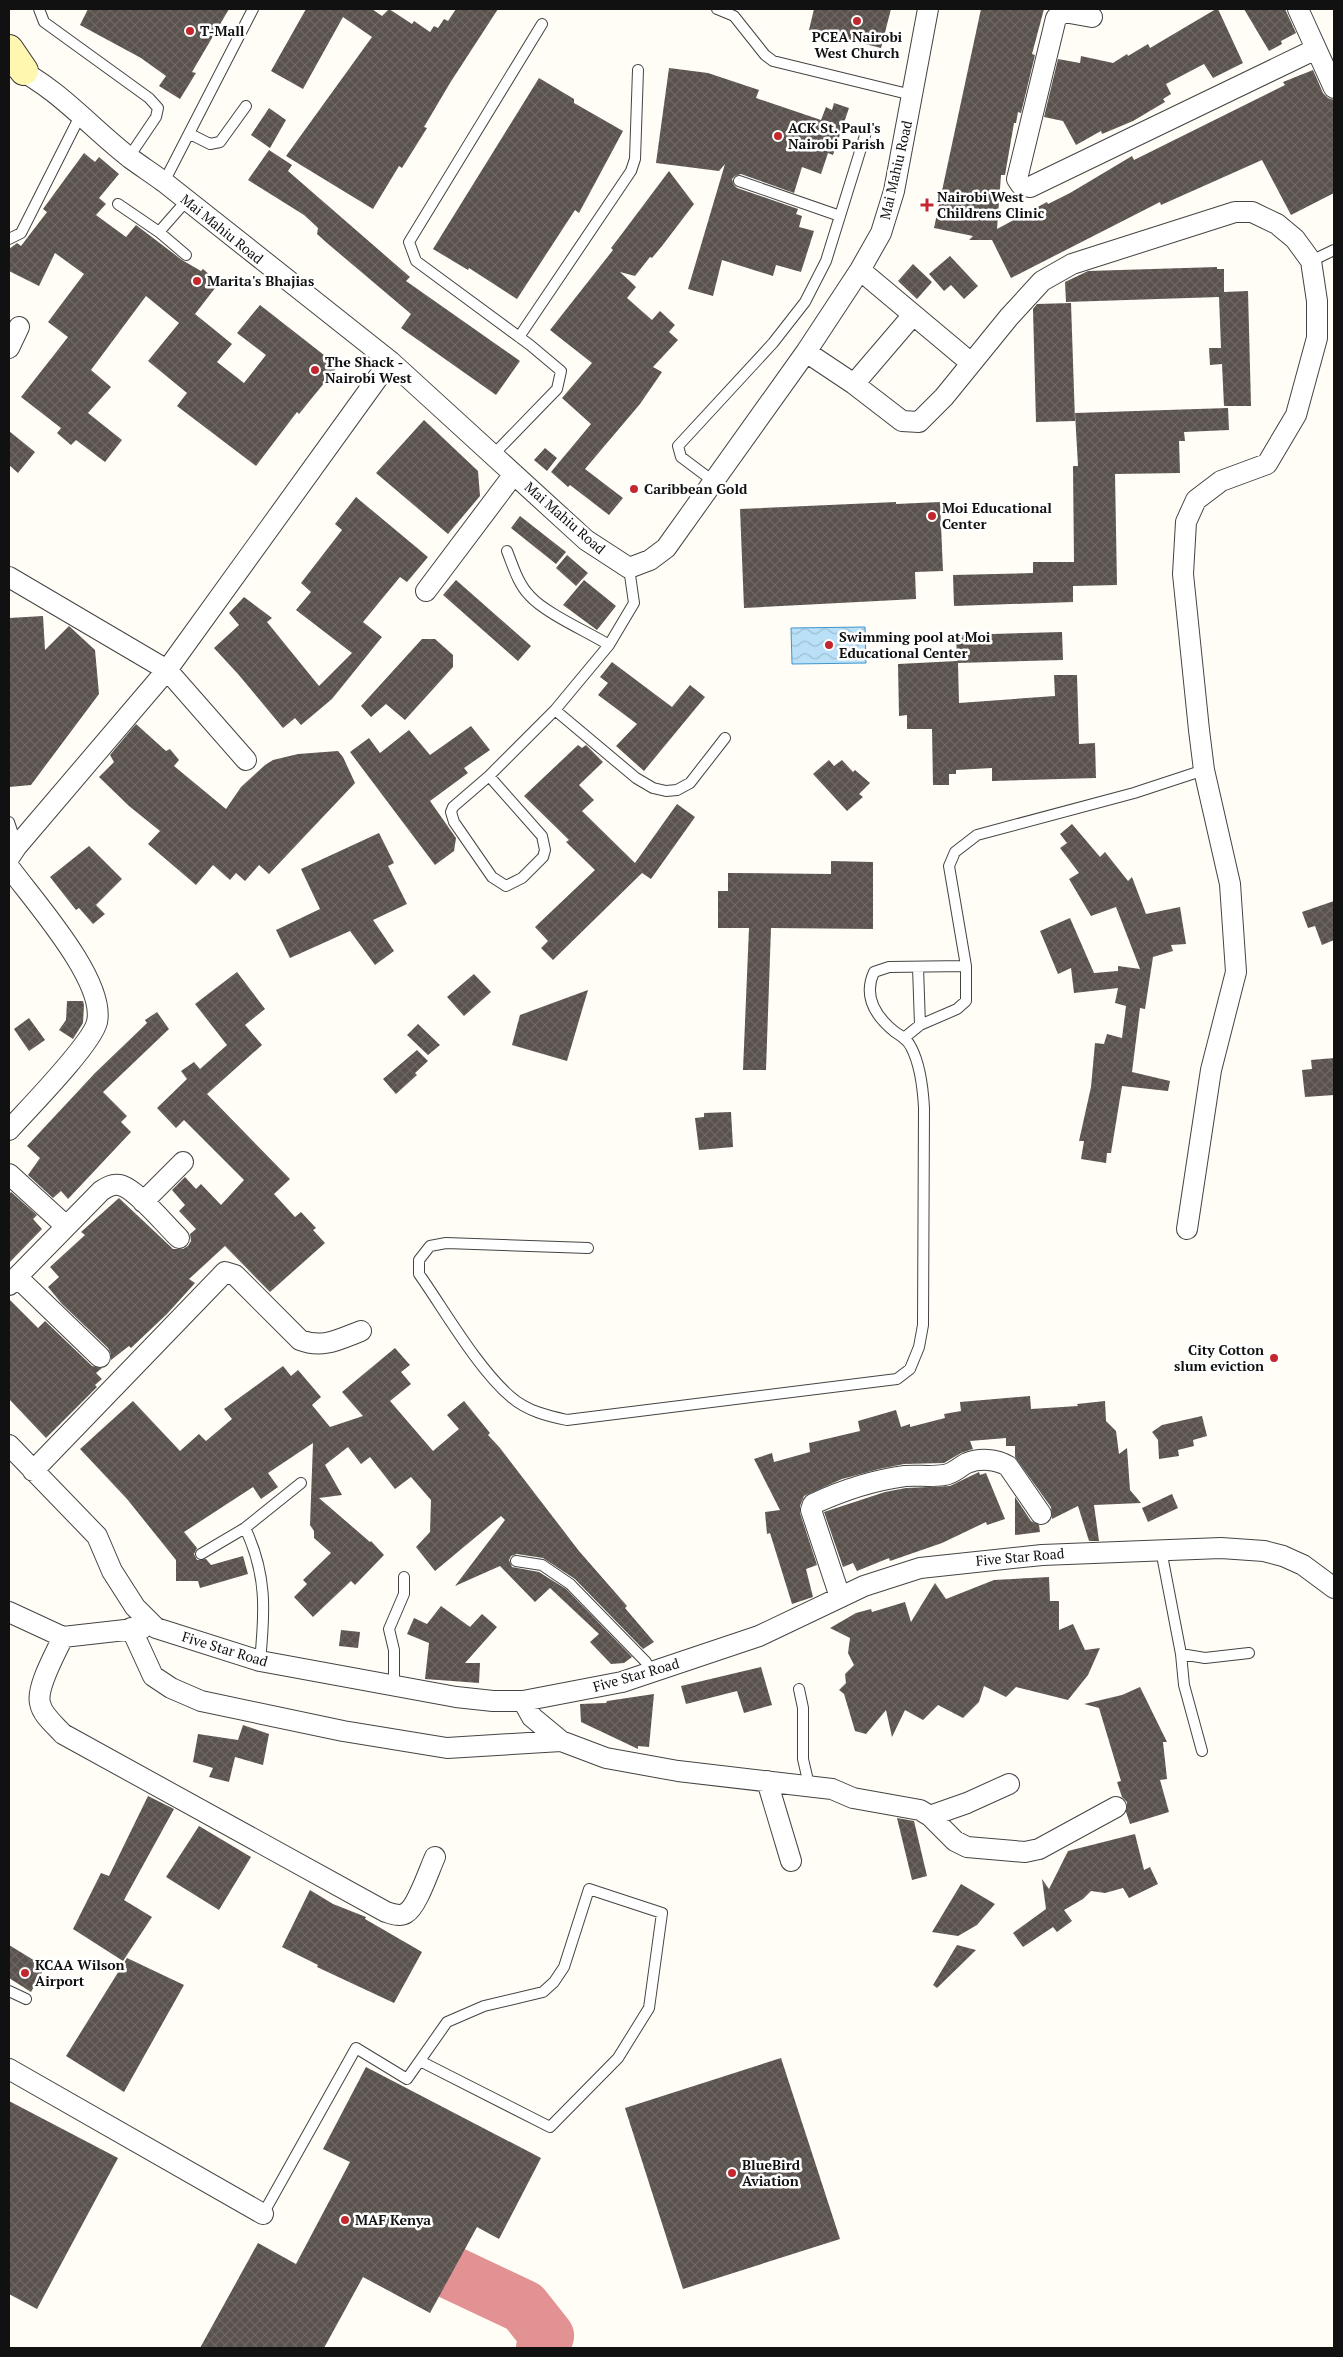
<svg xmlns="http://www.w3.org/2000/svg" width="1343" height="2357" viewBox="0 0 1343 2357" font-family="'PT Serif',serif">
	<style>
		.water { fill: url(#water-waves); stroke: #3f96cf }
		.lines { fill: none; stroke-linecap: round; stroke-linejoin: round }
		.taxiway { stroke: #e29292; stroke-width: 54 }
		.building { fill: url(#building-cross-hatch) }
		.service-casing { stroke: #444; stroke-width: 12 }
		.minor-casing { stroke: #444; stroke-width: 22 }
		.secondary-casing { stroke: #333; stroke-width: 30 }
		.service { stroke: #fff; stroke-width: 10 }
		.minor { stroke: #fff; stroke-width: 20 }
		.secondary { stroke: #fff6b0; stroke-width: 28 }
		.poi-dot { fill: #c4262e; stroke: #fff; stroke-width: 2 }
		.labels { text-anchor: middle; stroke-width: 5; stroke-linejoin: round; paint-order: stroke }
		.poi-label { font-size: 14px; font-weight: bold; fill: #111; stroke: #fff; text-anchor: start }
		.street-label { font-size: 14px; fill: #111; stroke: #fff }
	</style>
	<defs>
		<pattern id="water-waves" width="16" height="10" patternUnits="userSpaceOnUse" patternTransform="scale(1.25)"><rect width="16" height="10" fill="#b9e0f7"/><path d="M0 5q4-4 8 0t8 0" fill="none" stroke="#9ebfd3"/></pattern>
		<pattern id="building-cross-hatch" width="8" height="8" patternUnits="userSpaceOnUse" patternTransform="scale(1.25)"><rect width="8" height="8" fill="#5a524d"/><path d="M0 0l8 8M0 8l8-8" fill="none" stroke="#6d6662"/></pattern>
	</defs>
	<rect width="100%" height="100%" fill="#fffdf5"/>
	<path class="water" d="M865 627 866 663 792 664 791 628Z"/>
	<g class="lines">
		<path class="taxiway" d="M452 2273 524 2307 547 2336 543 2348"/>
	</g>
	<path class="building" d="M88 9H229L192 72 196 73 180 99 159 86 166 76 141 58 80 25Z
		M306 9H372L382 16 389 9 412 24 414 21 430 32 434 26 438 28 444 19 448 21 456 9H498L450 83 424 127 427 128 402 168 399 166 373 209 286 156 372 37 343 17 303 89 271 71Z
		M814 9H891L881 48 809 30Z
		M981 9H1044L1032 54 1035 55 1021 113 1018 112 1016 123H1014L1005 175H1001L997 229 1047 202 1048 204 1070 193 1132 156 1134 160 1285 85 1283 82 1313 70 1323 93 1328 98 1334 100V193L1291 215 1262 160 1161 205 1160 202 1011 278 992 240H969L973 236 934 228Z
		M1216 9H1218L1243 63 1213 78 1204 64 1166 84 1171 94 1163 99 1165 102 1133 121 1102 134 1101 131 1076 145 1063 121 1044 117 1058 59 1080 63 1081 56 1113 63 1127 54 1128 56 1148 44 1150 48Z
		M1244 9H1285L1296 33 1281 41 1282 44 1269 51Z
		M669 68 708 73 759 90 756 98 821 120 826 107 832 110 834 103 849 108 833 155 828 153 821 174 802 167 794 193 741 174 735 176 732 179 734 185 737 188 798 209 796 214 802 216 799 227 814 231 801 272 776 265 773 276 722 260 713 296 688 289 725 164 719 171 656 163Z
		M539 78 574 99V103L623 131 579 213 575 210 517 299 469 268 468 270 433 249Z
		M269 108 286 120 270 148 251 135Z
		M269 150 292 165 288 171 410 277 406 281 520 361 496 395 401 328 411 314 327 243 317 234 318 228 304 215 248 180Z
		M84 153 95 162 99 157 119 174 99 198 106 204 96 215 126 237 136 225 182 260 201 271 203 269 219 283 195 314 232 344 217 362 244 383 266 355 237 333 260 305 338 366 299 414 297 412 256 466 177 406 187 393 148 361 179 323 146 296 91 370 111 387 88 413 122 440 105 462 76 440 71 445 57 433 61 428 21 397 68 337 48 322 84 274 55 253 39 286 9 271V249L17 243 21 246 47 212 43 209Z
		M669 171 694 204 662 246 652 258 650 257 635 276 620 272 636 287 627 298 652 320 660 311 675 325 669 332 678 340 653 367 662 372 640 404 585 469 623 498 609 515 570 485 568 487 551 472 591 424 562 398 592 363 550 330 613 250 611 248 621 235Z
		M950 256 978 286 964 299 951 285 944 291 929 274Z
		M913 264 932 282 917 299 898 281Z
		M1217 267V269H1224V292L1248 291 1251 406H1224L1222 364 1210 365 1209 348H1221L1219 297 1066 302 1065 282 1088 271Z
		M1071 303 1075 421 1036 422 1033 309 1037 304Z
		M1228 408 1229 430 1184 432 1185 441H1179L1180 473 1115 474 1117 585 1073 586V602L954 606 953 575 1033 573V562H1074L1073 466H1078L1075 413Z
		M424 420 478 471 480 496 448 534 376 473Z
		M9 431 35 452 18 473 9 465Z
		M545 448 557 458 547 471 534 460Z
		M356 497 428 557 407 582 400 577 363 622 382 637 332 699 301 725 295 718 283 728 238 674 214 648 239 625 229 613 244 597 272 618 267 622 319 686 352 653 296 610 311 592 301 583 342 530 335 524Z
		M896 502V504L940 502 943 571 915 572 916 599 744 608 740 509Z
		M520 516 566 552 556 564 511 528Z
		M567 555 588 573 576 586 556 568Z
		M456 580 531 646 518 661 443 595Z
		M584 580 616 606 597 630 563 605Z
		M43 616 45 650 69 626 95 650 99 694 31 785 9 787V618Z
		M1062 632 1063 660 958 663 959 703 1055 696 1054 675H1077L1079 744 1095 743 1096 778 992 781V768L956 770V774H949V785H933L932 729H907V715L899 716 898 664 957 661 956 635Z
		M422 639H435L453 655V667L405 720 386 704 371 717 361 706Z
		M612 662 672 707 690 685 705 697 644 771 616 746 637 724 598 695 608 683 600 677Z
		M136 724 166 751 170 749 179 760 174 766 226 809 241 787 265 765 273 760 298 754 338 751 343 757 355 783 269 874 259 865 245 881 236 873 230 880 213 865 196 885 148 844 160 831 129 806 99 777 114 762 110 755Z
		M471 726 490 750 464 768 468 773 430 801 456 838 454 851 435 865 350 752 369 738 380 753 409 730 430 755Z
		M578 745 582 748 586 745 603 762 579 785 594 800 582 811 635 863 677 804 695 817 651 879 642 873 553 960 541 948 548 941 535 927 595 870 566 842 569 840 524 796Z
		M829 760 834 766 842 760 853 772 855 770 870 783 859 794 863 797 847 811 813 774Z
		M1072 824 1100 857 1105 852 1128 881 1132 877 1146 914 1180 907 1186 944 1171 945 1173 951 1153 957 1145 1009 1140 1008 1132 1072 1170 1081 1168 1091 1122 1086 1111 1153H1107L1106 1163 1081 1159 1084 1141H1079L1091 1087 1095 1043 1104 1044 1107 1034 1122 1038 1126 1006 1115 1003 1118 988 1074 993 1071 968 1058 974 1040 931 1070 918 1094 973 1118 971V966L1140 969 1116 907 1091 916 1069 879 1079 873 1060 848 1067 843 1060 834Z
		M379 833 394 863 388 866 407 904 373 920 394 951 375 965 350 931 290 958 276 930 320 909 301 869Z
		M89 846 122 879 96 905 105 914 93 924 79 908 76 910 50 877Z
		M831 861 873 862V929L771 928 766 1070H743L749 928H718V891H728V873L831 874Z
		M1334 901V940L1322 945 1315 926 1308 928 1302 912Z
		M237 972 265 1009 245 1025 262 1045 207 1094 290 1179 274 1194 295 1217 301 1212 316 1228 313 1230 325 1243 270 1292 225 1246 189 1279 195 1283 167 1314 131 1348 129 1346 111 1360V1354L108 1348 62 1304 48 1287 59 1277 50 1267 85 1235 81 1232 119 1198 173 1249H183L188 1246 191 1241 190 1234 196 1229 179 1211 185 1205 172 1190 185 1177 196 1189 201 1184 221 1205 244 1180 184 1120 176 1128 157 1108 187 1079 181 1071 194 1062 200 1069 227 1045 195 1004Z
		M474 974 491 992 464 1016 447 997Z
		M588 990 567 1061 512 1045 520 1015Z
		M67 1001H83L84 1005 83 1023 73 1039 59 1030 66 1020Z
		M157 1012 169 1029 103 1092 127 1116 121 1122 131 1132 68 1199 61 1191 53 1198 28 1175 40 1158 27 1146 95 1073 147 1023 145 1020Z
		M29 1018 45 1040 29 1051 14 1029Z
		M418 1024 440 1045 428 1055 407 1035Z
		M417 1050 428 1061 415 1073 417 1075 396 1094 383 1079Z
		M1334 1058V1095L1305 1097 1302 1070 1312 1069 1311 1060Z
		M731 1112 733 1147 699 1150 695 1118 704 1117V1113Z
		M11 1192 37 1215 33 1219 42 1229 9 1263V1194Z
		M9 1299 38 1328 45 1321 92 1366 102 1368 96 1373 102 1379 95 1385 97 1387 46 1438 9 1399Z
		M395 1348 410 1365 401 1372 411 1384 390 1401 433 1451 459 1429 447 1415 464 1401 490 1433 488 1435 500 1448 579 1551 627 1606 625 1608 654 1642 643 1649 575 1579 543 1558 517 1554 511 1556 509 1560 512 1567 539 1572 566 1589 632 1657 624 1663 611 1664 590 1642 599 1634 550 1588 535 1602 500 1566 455 1586 505 1520 501 1516 435 1571 416 1547 430 1532 431 1500 411 1477 395 1489 370 1457 361 1464 348 1447 325 1465 342 1495 319 1498 370 1542 371 1541 384 1555 355 1585 351 1581 313 1617 294 1597 307 1584 303 1580 331 1553 314 1538V1531L310 1525 313 1443 268 1473 278 1487 261 1499 253 1487 184 1532 197 1548 194 1554 197 1560 206 1559 211 1565 243 1556 248 1574 200 1588 198 1581H176V1560L127 1499 80 1449 133 1401 180 1451 199 1434 206 1441 232 1419 224 1409 283 1366 291 1376 298 1370 321 1397 312 1405 330 1427 363 1416 342 1392Z
		M1030 1396 1031 1409 1078 1406 1077 1404 1105 1401 1106 1421 1116 1431 1119 1454 1127 1448 1130 1490 1141 1503 1094 1505 1099 1541H1089L1078 1506 1052 1519 1051 1507 1015 1457V1446H1006V1438L970 1441 973 1449 961 1453 944 1463 904 1464 879 1469 842 1479 804 1496 800 1506V1513L817 1565 806 1569 813 1597 792 1604 770 1533 767 1534 765 1512 780 1510 754 1459 772 1453 774 1462 810 1452 809 1443 860 1431 858 1421 896 1410 901 1427 910 1424V1427L945 1418 944 1414 961 1411 960 1402Z
		M1202 1416 1207 1436 1193 1440 1194 1446 1178 1450 1179 1456 1159 1459 1158 1440 1152 1432 1162 1425Z
		M979 1472 980 1475 986 1473 1005 1519 987 1525 986 1522 942 1543 890 1561 889 1558 857 1571 853 1563 843 1567 824 1512 885 1492 906 1488 950 1486Z
		M1172 1494 1178 1508 1148 1522 1142 1508Z
		M1015 1497 1031 1521 1039 1525 1040 1532 1015 1535Z
		M1049 1577 1050 1601H1059V1630L1073 1624 1085 1650 1100 1648 1088 1675 1068 1700 1016 1687 1006 1697 984 1686 979 1702 963 1718 938 1705 923 1720 905 1710 892 1737 886 1710 866 1734 855 1731 844 1694 839 1690 846 1683 845 1674 854 1665 848 1653 850 1638 830 1628 856 1613 871 1609 872 1612 905 1602 911 1622 935 1583 946 1599 994 1580Z
		M441 1606 470 1627 482 1614 497 1627 465 1663H480L479 1683 425 1679 429 1643 407 1634 414 1618 427 1624Z
		M341 1630 360 1632 358 1648 339 1646Z
		M761 1667 772 1705 744 1713 737 1691 686 1704 681 1686Z
		M1140 1687 1167 1742H1163L1167 1779 1160 1780 1169 1812 1130 1824 1126 1812 1127 1802 1122 1797 1117 1782 1121 1781 1099 1708 1084 1704 1122 1695Z
		M654 1694 649 1747 638 1746V1749L581 1722 580 1704 606 1703 607 1701Z
		M243 1725 269 1734 263 1765 235 1757 229 1782 209 1777 213 1768 193 1762 198 1734 238 1740Z
		M148 1796 174 1809 124 1900 152 1917 123 1961 73 1929 101 1873 109 1876Z
		M897 1818 914 1821 927 1876 912 1880Z
		M199 1826 251 1857 219 1910 166 1877Z
		M1135 1834 1144 1870 1150 1867 1158 1884 1129 1898 1123 1888 1105 1893 1091 1891 1083 1899 1064 1910 1072 1921 1057 1932 1053 1927 1023 1947 1013 1933 1046 1909 1042 1879 1049 1889 1068 1851Z
		M961 1884 995 1904 977 1925 958 1936 932 1932Z
		M310 1890 333 1904 366 1917 365 1919 422 1952 394 2003 317 1967 318 1965 282 1947Z
		M9 1945 45 1967 31 1992 9 1978Z
		M957 1945 976 1950 937 1988 933 1985Z
		M127 1958 184 1985 124 2092 66 2056Z
		M781 2058 840 2239 683 2289 625 2108Z
		M366 2067 541 2158 499 2239 477 2227 430 2313 363 2277 324 2348H200L258 2243 296 2264 350 2162 323 2149Z
		M9 2101 118 2158 37 2309 9 2294Z"/>
	<g class="lines">
		<defs>
			<path id="service" d="M39 9 44 22 149 98 158 108 156 117 129 157
				M717 9 734 16 765 55 773 61 912 95
				M190 134 210 144 220 142 246 106
				M739 181 840 216
				M164 182 253 9
				M118 204 159 232 186 255
				M159 232 187 200
				M9 239 21 233 81 114
				M1311 261 1334 250
				M519 337 631 171 635 159 638 70
				M493 455 557 389 561 371 530 345 416 261 409 242 542 24
				M713 481 681 457 678 446 773 343 805 302 826 261 867 129
				M507 551C513 566 518 584 530 596 545 613 588 632 609 645
				M555 710 636 778 653 788 666 791 677 790 690 783 725 738
				M489 776 542 836 545 850 543 857 522 878 506 886 492 877 454 822 451 812 453 807 489 776 555 710 609 645 634 603 629 568
				M9 822 17 846
				M918 967 920 1025
				M904 1038 920 1025 957 1009 966 1001V966L949 866 955 852 977 835 1134 793 1204 770
				M588 1248 446 1243 430 1246 419 1260V1274C445 1311 478 1369 511 1397 527 1411 548 1416 567 1420L897 1379 910 1369 919 1347 923 1325 924 1108C923 1089 920 1064 911 1047 908 1040 901 1036 895 1032 875 1016 863 996 874 972L889 967 966 966
				M245 1528C267 1574 265 1611 260 1661
				M1161 1550 1181 1654 1184 1685 1202 1751
				M201 1554 245 1528 301 1483
				M516 1561 542 1565 570 1584 646 1662 652 1672
				M1181 1654 1205 1658 1249 1653
				M394 1685V1650L389 1629 404 1594V1577
				M799 1689 803 1708V1759L809 1785
				M9 1991 26 1999
				M263 2214 356 2048 407 2079 447 2022 484 2006 543 1992 554 1982 564 1967 589 1889 662 1913 649 2008 618 2058 550 2127 420 2061"/>
			<path id="minor" d="M1298 9 1334 88
				M1092 17 1064 12 1056 18 1017 179 1021 185 1030 187 1316 49
				M12 66C58 88 90 127 130 158 141 166 153 174 164 182L390 361 586 540 629 568 650 560 666 548 806 352 860 270 881 233 894 191 928 9
				M860 270 971 363
				M9 348 19 327
				M806 352 854 384 902 421 919 422 944 397 1009 317 1042 281 1072 264 1235 212H1252L1277 224 1295 239 1311 261 1317 301V338L1296 415 1267 464 1221 481 1196 500 1186 522 1183 574 1199 730 1204 770 1230 884 1236 972 1211 1070 1187 1229
				M854 384 913 315
				M9 577 167 670 246 760
				M426 591 514 474
				M9 858 17 846 167 670 390 361
				M9 867C34 901 106 981 97 1022 92 1044 27 1110 9 1130
				M9 1174 66 1226
				M143 1202 183 1162
				M17 1277 100 1357
				M9 1285 101 1191C107 1187 112 1184 119 1185 135 1187 166 1226 179 1238
				M9 1445 97 1536 112 1571 135 1607 156 1628 260 1661 456 1697 493 1701H523L622 1682 759 1636 864 1586 920 1568 1042 1555 1221 1548 1264 1551 1283 1556 1303 1565 1334 1588
				M33 1471 225 1272 235 1275 300 1340C323 1349 340 1339 361 1331
				M840 1597 811 1510 813 1504C841 1491 875 1480 905 1476 918 1475 931 1477 944 1475 953 1474 959 1467 967 1463 980 1458 996 1459 1008 1466L1041 1514
				M9 1612 63 1637 143 1628
				M131 1628 153 1676 171 1688 201 1701 343 1731 447 1748 561 1741
				M63 1637C56 1653 36 1687 40 1703 42 1715 55 1725 63 1734L386 1912C393 1914 400 1917 406 1913 417 1907 429 1870 435 1857
				M523 1701 532 1717 561 1741 606 1758 678 1771 832 1789 853 1798 920 1810 930 1816 955 1841 967 1847 1025 1852 1039 1849 1116 1807
				M767 1781 791 1861
				M930 1816 967 1803 1009 1784
				M9 2069 263 2214"/>
			<path id="secondary" d="M9 49 24 71"/>
		</defs>
		<use href="#service" class="service-casing"/>
		<use href="#minor" class="minor-casing"/>
		<use href="#secondary" class="secondary-casing"/>
		<use href="#service" class="service"/>
		<use href="#minor" class="minor"/>
		<use href="#secondary" class="secondary"/>
	</g>
	<g class="poi-dot">
		<circle cx="857" cy="21" r="5"/>
		<circle cx="190" cy="31" r="5"/>
		<circle cx="778" cy="136" r="5"/>
		<path d="M924.5 197.5h5v5h5v5h-5v5h-5v-5h-5v-5h5z"/>
		<circle cx="197" cy="281" r="5"/>
		<circle cx="315" cy="370" r="5"/>
		<circle cx="634" cy="489" r="5"/>
		<circle cx="932" cy="516" r="5"/>
		<circle cx="829" cy="645" r="5"/>
		<circle cx="1274" cy="1358" r="5"/>
		<circle cx="25" cy="1973" r="5"/>
		<circle cx="732" cy="2173" r="5"/>
		<circle cx="345" cy="2220" r="5"/>
	</g>
	<g class="labels">
		<g class="poi-label">
			<text x="200" y="36">T-Mall</text>
			<text x="857" y="42" text-anchor="middle">PCEA Nairobi<tspan x="857" dy="16">West Church</tspan></text>
			<text x="788" y="133">ACK St. Paul's<tspan x="788" dy="16">Nairobi Parish</tspan></text>
			<text x="937" y="202">Nairobi West<tspan x="937" dy="16">Childrens Clinic</tspan></text>
			<text x="207" y="286">Marita's Bhajias</text>
			<text x="325" y="367">The Shack -<tspan x="325" dy="16">Nairobi West</tspan></text>
			<text x="644" y="494">Caribbean Gold</text>
			<text x="942" y="513">Moi Educational<tspan x="942" dy="16">Center</tspan></text>
			<text x="839" y="642">Swimming pool at Moi<tspan x="839" dy="16">Educational Center</tspan></text>
			<text x="1264" y="1355" text-anchor="end">City Cotton<tspan x="1264" dy="16">slum eviction</tspan></text>
			<text x="35" y="1970">KCAA Wilson<tspan x="35" dy="16">Airport</tspan></text>
			<text x="742" y="2170">BlueBird<tspan x="742" dy="16">Aviation</tspan></text>
			<text x="355" y="2225">MAF Kenya</text>
		</g>
		<g class="street-label">
			<text transform="translate(896 170) rotate(-77)" y="5">Mai Mahiu Road</text>
			<text transform="translate(222 229) rotate(39)" y="5">Mai Mahiu Road</text>
			<text transform="translate(565 518) rotate(41)" y="5">Mai Mahiu Road</text>
			<text transform="translate(1020 1557) rotate(-5)" y="5">Five Star Road</text>
			<text transform="translate(225 1649) rotate(17)" y="5">Five Star Road</text>
			<text transform="translate(636 1675) rotate(-16)" y="5">Five Star Road</text>
		</g>
	</g>
	<rect width="1343" height="2357" fill="none" stroke="#111111" stroke-width="20"/>
</svg>
